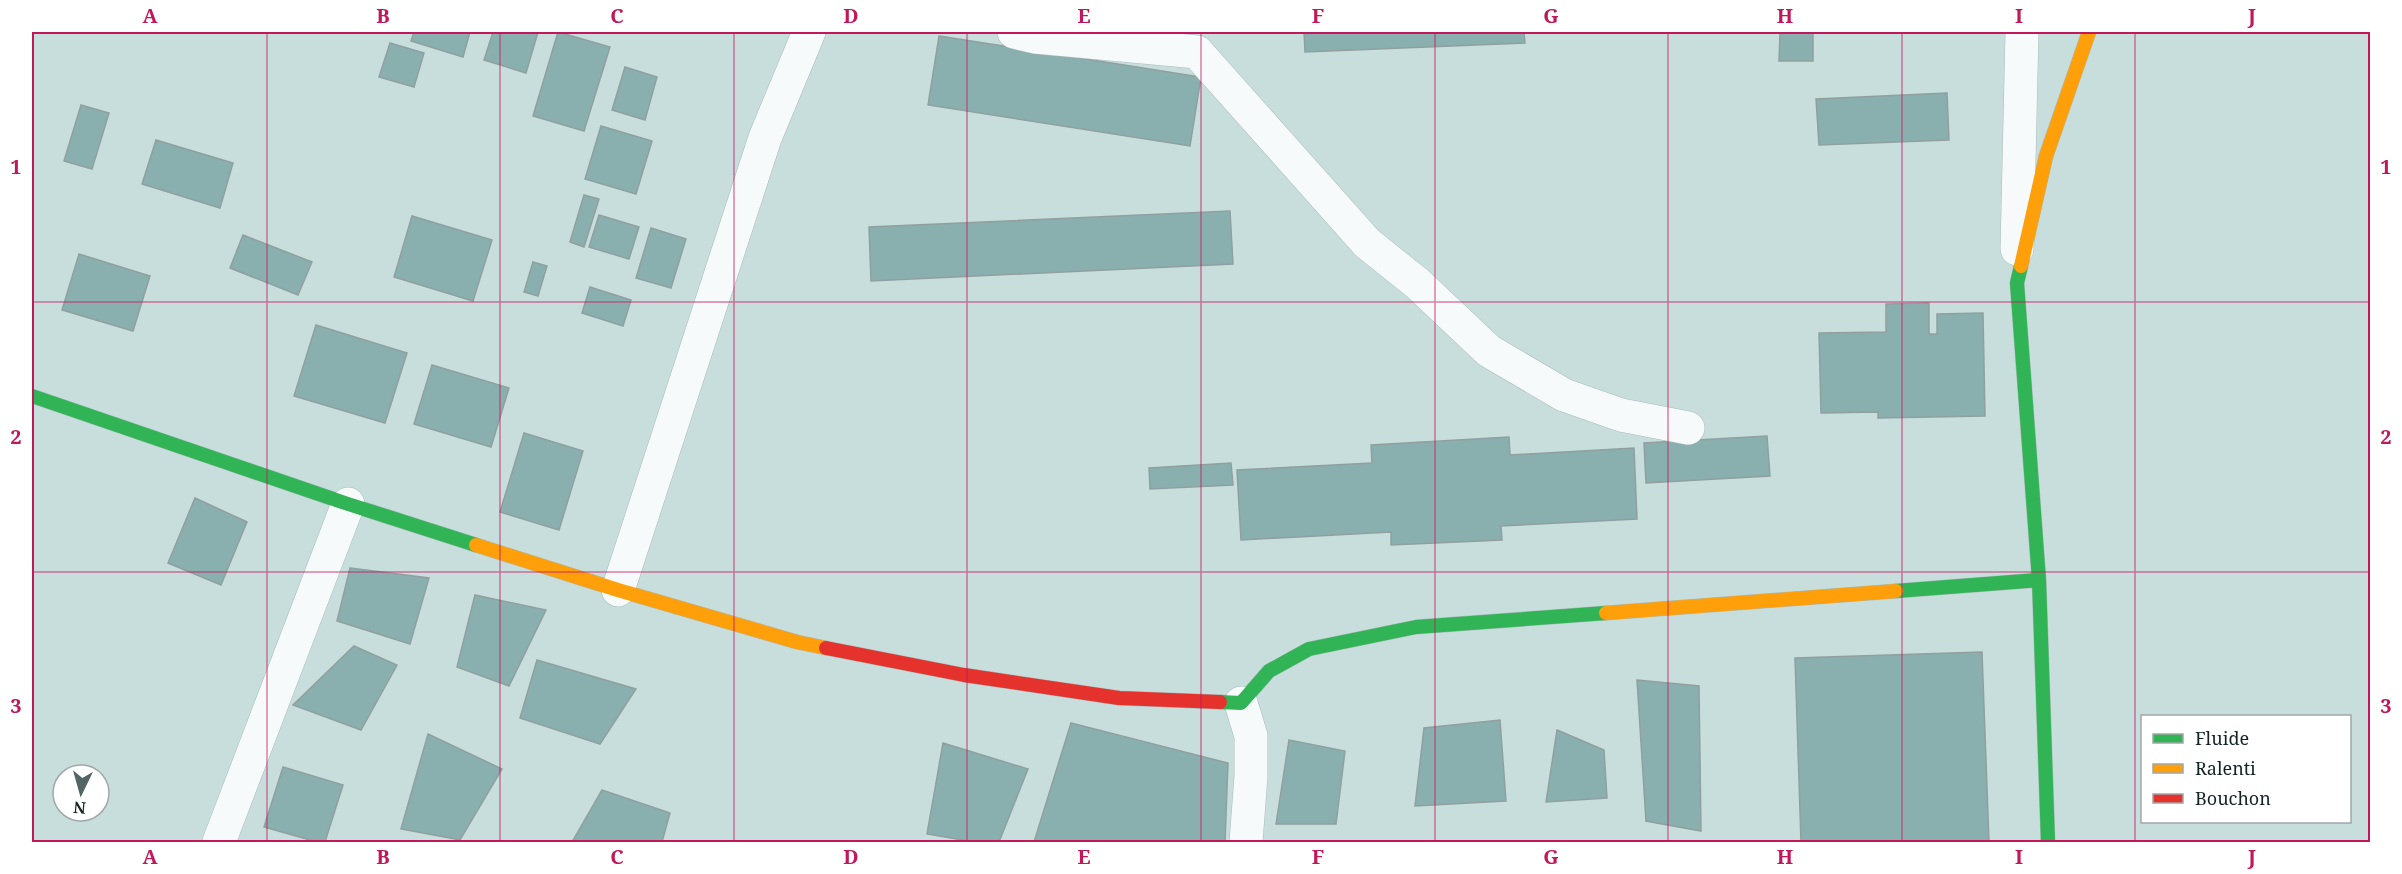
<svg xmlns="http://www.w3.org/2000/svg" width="2402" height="874" viewBox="0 0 2402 874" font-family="'Noto Serif',serif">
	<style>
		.building { fill: #89b0af; stroke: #8fa09f; stroke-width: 1.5 }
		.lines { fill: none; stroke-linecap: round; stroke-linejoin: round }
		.street-casing { stroke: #a9bbba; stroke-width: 34 }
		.fast-casing { stroke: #a9bbba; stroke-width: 15 }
		.slow-casing { stroke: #a9bbba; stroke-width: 15 }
		.jam-casing { stroke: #a9bbba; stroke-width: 15 }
		.street { stroke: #f7fafa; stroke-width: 33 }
		.fast { stroke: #30b455; stroke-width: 14 }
		.slow { stroke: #ff9f0a; stroke-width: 14 }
		.jam { stroke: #e5322d; stroke-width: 14 }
		.grid { fill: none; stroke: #c2185b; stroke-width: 1.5; stroke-opacity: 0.55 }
		.neatline { fill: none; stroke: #c2185b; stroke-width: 2 }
		.grid-label { font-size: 20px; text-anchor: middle; font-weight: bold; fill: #c2185b }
	</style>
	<rect width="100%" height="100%" fill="#c8dedd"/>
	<path class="building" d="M414 32H470L463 57 411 41Z
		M493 32H538L526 73 484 60Z
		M558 32 610 47 584 131 533 116Z
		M1304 32H1524L1525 43 1305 52Z
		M1780 32H1813V61H1779Z
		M939 36 1201 77 1190 146 928 105Z
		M390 43 424 53 414 87 379 77Z
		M625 67 657 77 645 120 612 110Z
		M1947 93 1949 140 1819 145 1816 99Z
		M81 105 109 113 92 169 64 161Z
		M601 126 652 141 636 194 585 179Z
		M156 140 233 163 220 208 142 184Z
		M584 195 599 199 584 247 570 242Z
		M1230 211 1233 264 871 281 869 227Z
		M599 215 639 227 629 259 589 247Z
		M412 216 492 240 473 301 394 277Z
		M651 228 686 239 671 288 636 278Z
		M243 235 312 262 298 295 230 268Z
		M79 254 150 276 133 331 62 310Z
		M533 262 547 266 538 296 524 292Z
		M590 287 631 300 623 326 582 313Z
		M1929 303V334H1937V314L1983 313 1985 416 1878 418V412L1821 413 1819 333 1886 332V304Z
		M316 325 407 353 385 423 294 396Z
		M432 365 509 388 491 447 414 424Z
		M524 433 583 451 559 530 500 512Z
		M1767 436 1770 476 1646 483 1644 443Z
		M1509 437 1510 455 1634 448 1637 519 1501 526 1502 540 1391 545V532L1241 540 1237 470 1372 463 1371 445Z
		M1231 463 1233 485 1150 489 1149 468Z
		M195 498 247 522 221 585 168 563Z
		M350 568 429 578 410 644 337 621Z
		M475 595 546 610 509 686 457 667Z
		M354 646 397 665 361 730 293 705Z
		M1982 652 1989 842H1801L1795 658Z
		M537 660 636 689 600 744 520 718Z
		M1637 680 1699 686 1701 831 1646 821Z
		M1500 720 1506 801 1415 806 1424 728Z
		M1071 723 1228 763 1225 842H1034Z
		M1557 730 1604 750 1607 798 1546 802Z
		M428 734 502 769 460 840 401 829Z
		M1289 740 1345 751 1336 824H1276Z
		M943 743 1028 769 999 842H974L927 834Z
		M283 767 343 785 325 842H317L264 827Z
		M602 790 670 813 662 842H572Z"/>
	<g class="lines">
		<defs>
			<path id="street" d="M1014 32 1035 37 1197 52 1367 243 1417 283 1489 351 1564 395 1621 415 1688 428
				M2017 249 2022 32
				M618 590 765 138 809 32
				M1241 703 1251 736V776L1246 842
				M219 842 348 504"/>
			<path id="fast" d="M2021 266 2017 283 2039 580 2048 842
				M32 396 348 504 476 545
				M1896 591 2039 580
				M1220 702 1241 703 1269 671 1309 649 1416 627 1606 613"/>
			<path id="slow" d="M2021 266 2046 156 2089 32
				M476 545 618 590 797 642 826 648
				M1606 613 1896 591"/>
			<path id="jam" d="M826 648 964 675 1119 698 1220 702"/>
		</defs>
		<use href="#street" class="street-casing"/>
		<use href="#fast" class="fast-casing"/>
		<use href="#slow" class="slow-casing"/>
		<use href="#jam" class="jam-casing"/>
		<use href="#street" class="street"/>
		<use href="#fast" class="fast"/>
		<use href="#slow" class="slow"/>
		<use href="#jam" class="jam"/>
	</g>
	<path class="grid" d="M267 32V842M500 32V842M734 32V842M967 32V842M1201 32V842M1435 32V842M1668 32V842M1902 32V842M2135 32V842M32 302H2370M32 572H2370"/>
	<rect width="2402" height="874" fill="none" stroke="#ffffff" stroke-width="66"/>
	<rect x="2141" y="715" width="210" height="108" fill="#ffffff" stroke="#a1a7a7" stroke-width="1.5"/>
	<rect x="2153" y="734" width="30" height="9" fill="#30b455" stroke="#a1a7a7" stroke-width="1.5"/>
	<text x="2195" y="745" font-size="18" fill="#132322">Fluide</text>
	<rect x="2153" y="764" width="30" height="9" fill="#ff9f0a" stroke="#a1a7a7" stroke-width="1.5"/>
	<text x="2195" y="775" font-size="18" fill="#132322">Ralenti</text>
	<rect x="2153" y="794" width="30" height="9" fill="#e5322d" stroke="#a1a7a7" stroke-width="1.5"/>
	<text x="2195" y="805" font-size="18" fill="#132322">Bouchon</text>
	<g transform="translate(81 793) rotate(185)"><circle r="28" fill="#ffffff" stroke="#a1a7a7" stroke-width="1.5"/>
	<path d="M0-4.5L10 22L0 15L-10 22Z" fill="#526463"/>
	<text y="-9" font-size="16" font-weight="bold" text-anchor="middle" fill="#132322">N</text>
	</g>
	<rect x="33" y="33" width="2336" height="808" class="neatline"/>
	<g class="grid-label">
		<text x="150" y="23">A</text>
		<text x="383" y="23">B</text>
		<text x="617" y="23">C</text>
		<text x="851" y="23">D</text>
		<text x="1084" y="23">E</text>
		<text x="1318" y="23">F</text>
		<text x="1551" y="23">G</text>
		<text x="1785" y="23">H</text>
		<text x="2019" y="23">I</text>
		<text x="2252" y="23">J</text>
		<text x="16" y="174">1</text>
		<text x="2386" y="174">1</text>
		<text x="16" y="444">2</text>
		<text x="2386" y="444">2</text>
		<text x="16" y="713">3</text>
		<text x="2386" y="713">3</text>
		<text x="150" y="864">A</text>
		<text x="383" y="864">B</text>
		<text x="617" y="864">C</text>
		<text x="851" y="864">D</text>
		<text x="1084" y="864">E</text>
		<text x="1318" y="864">F</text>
		<text x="1551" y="864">G</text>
		<text x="1785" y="864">H</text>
		<text x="2019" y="864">I</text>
		<text x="2252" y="864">J</text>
	</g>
</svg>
